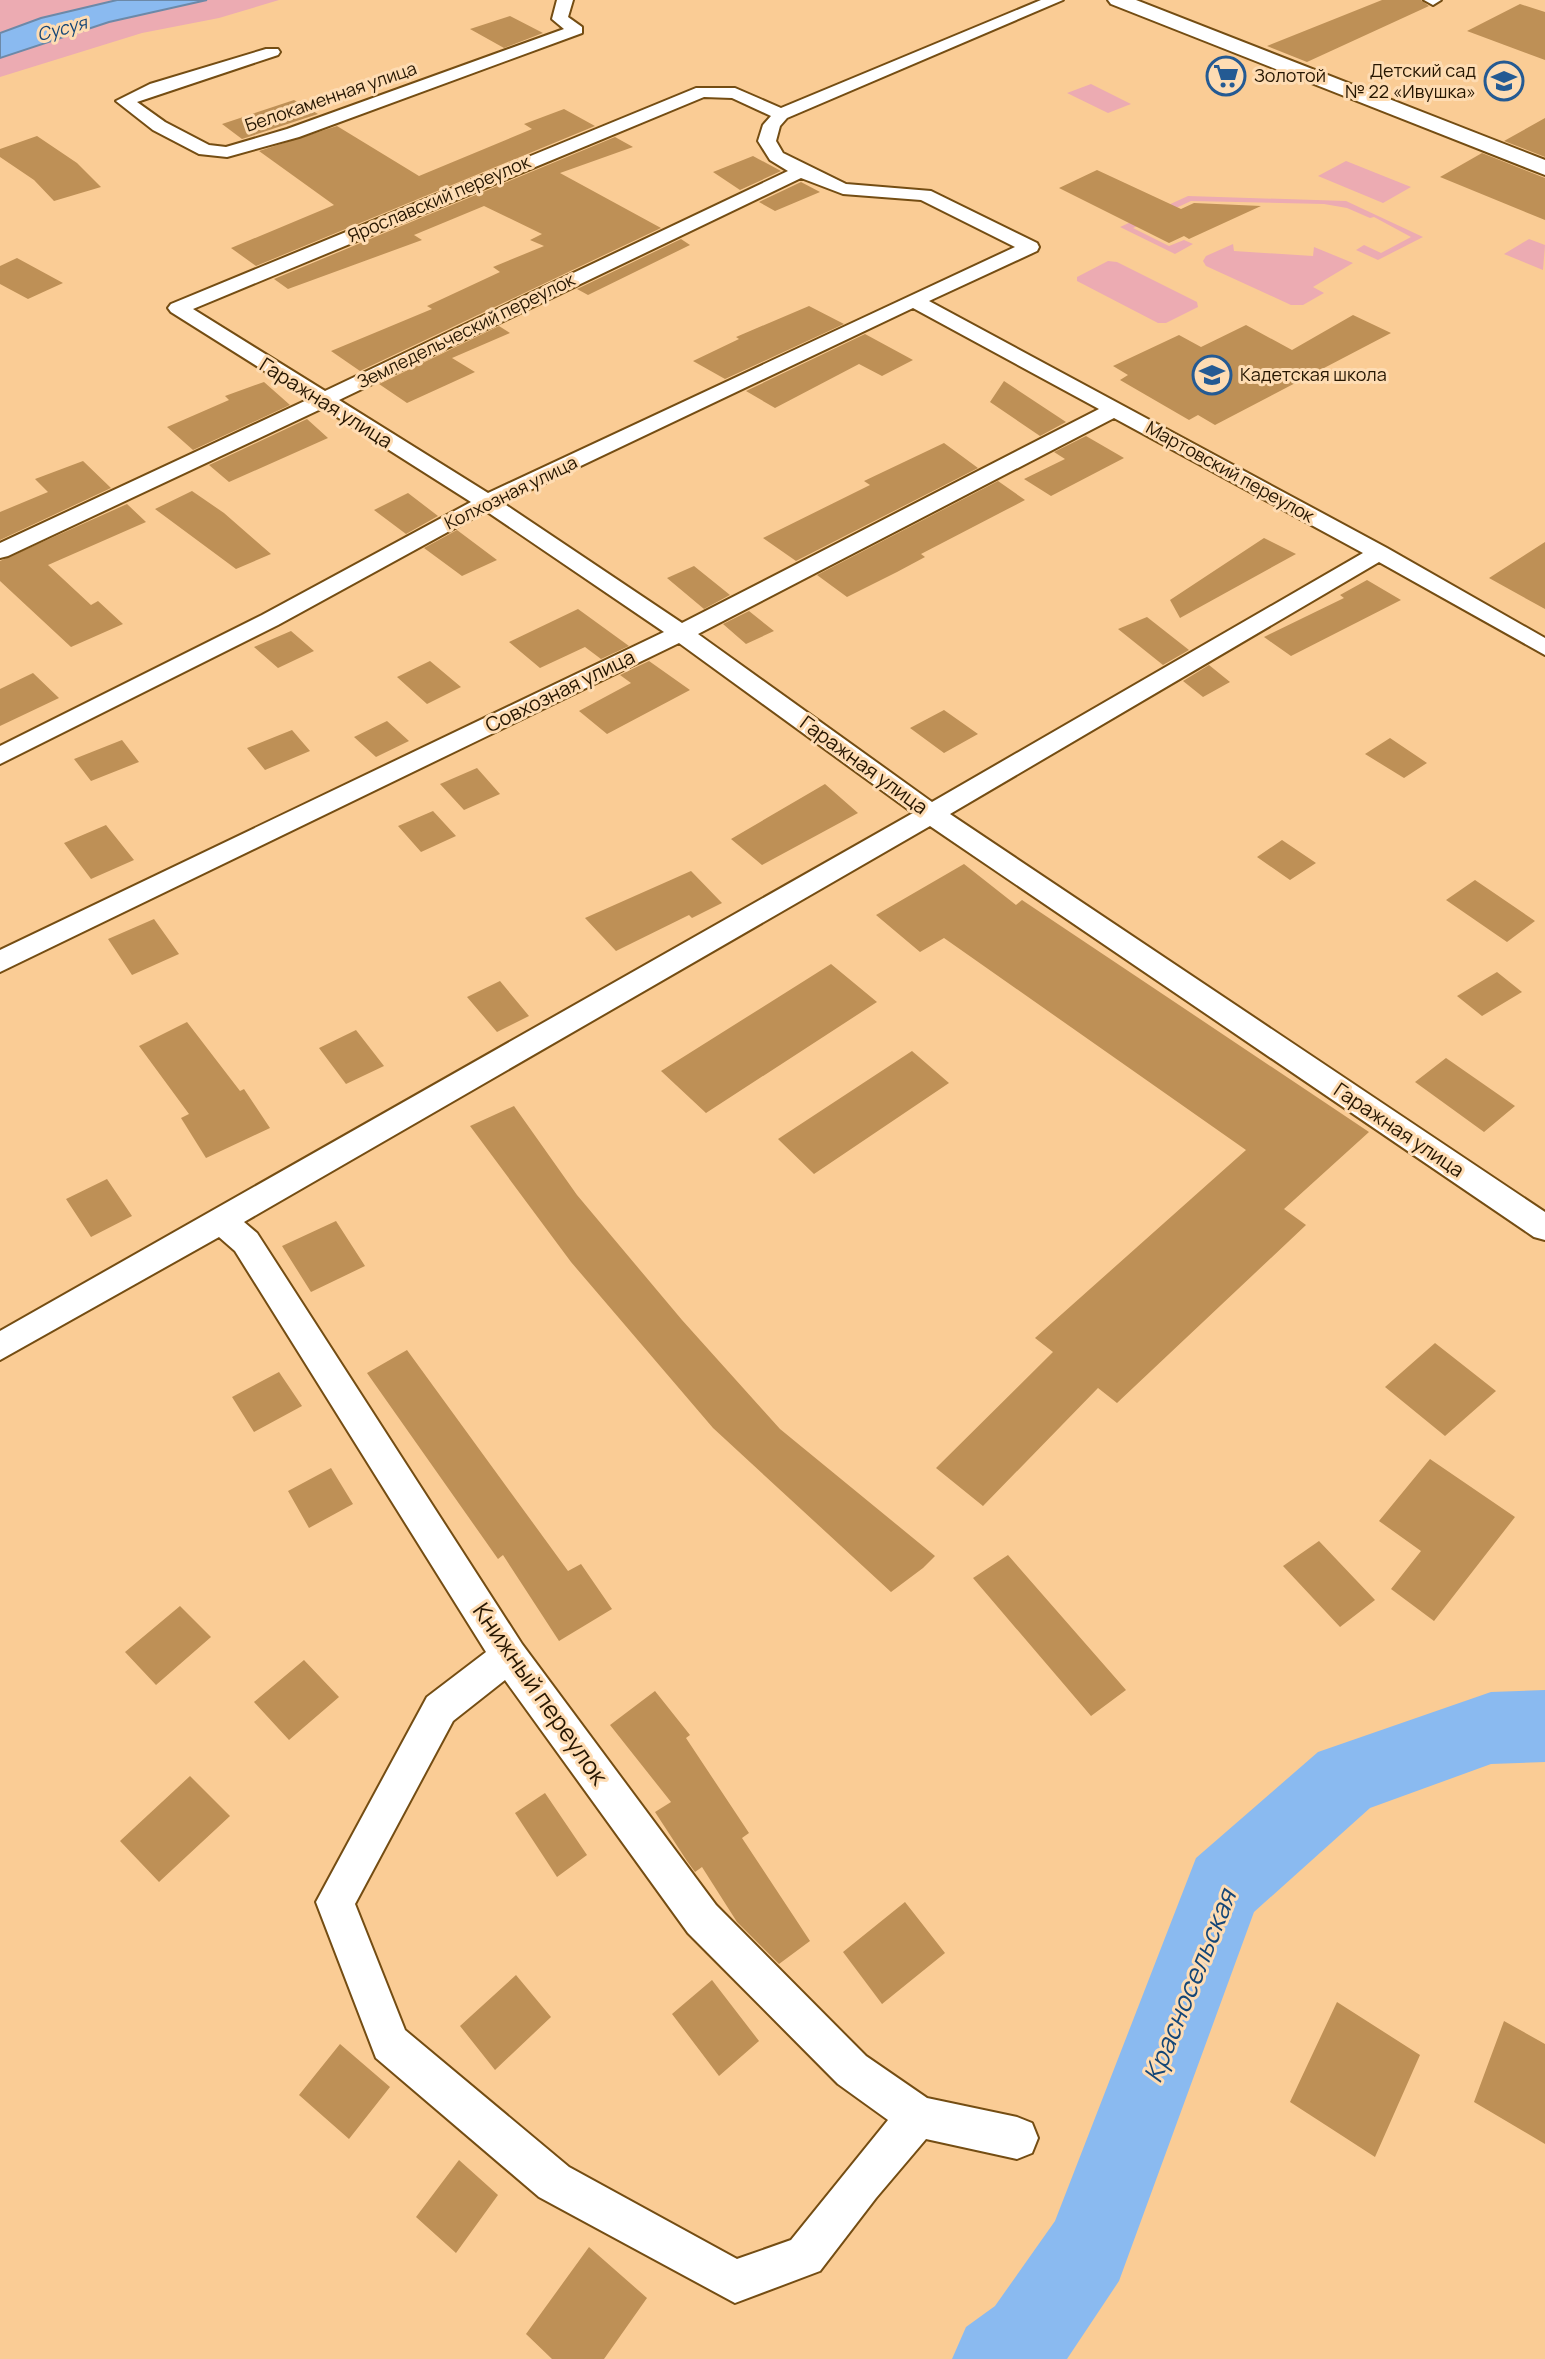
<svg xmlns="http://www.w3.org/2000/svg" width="1545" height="2359" viewBox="0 0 1545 2359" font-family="Manrope,sans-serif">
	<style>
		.green { fill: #ecabb2 }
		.water { fill: #8abaf0; stroke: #6c89a8; stroke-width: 2 }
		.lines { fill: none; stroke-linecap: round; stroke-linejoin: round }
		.river { fill: #8abaf0; fill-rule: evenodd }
		.building { fill: #be9056 }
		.minor-casing { stroke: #744d13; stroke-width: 4 }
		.tertiary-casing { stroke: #744d13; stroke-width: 4 }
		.minor { fill: #fff; fill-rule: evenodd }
		.tertiary { fill: #fff; fill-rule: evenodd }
		.labels { text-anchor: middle; stroke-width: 6; stroke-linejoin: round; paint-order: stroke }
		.far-water-label { font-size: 18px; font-style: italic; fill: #144677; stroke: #fedcb3 }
		.far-poi-label { font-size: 18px; fill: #261601; stroke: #fedcb3; text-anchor: start }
		.far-street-label { font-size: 18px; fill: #261601; stroke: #fedcb3 }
		.street-label { font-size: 20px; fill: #261601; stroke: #fedcb3 }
		.near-street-label { font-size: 24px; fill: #261601; stroke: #fedcb3 }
		.near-water-label { font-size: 26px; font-style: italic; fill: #144677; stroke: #fedcb3 }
	</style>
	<rect width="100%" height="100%" fill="#facc95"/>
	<path class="green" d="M0 0H117L41 18 0 33Z
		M207 0H279L219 18 142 33 0 77V58L109 22Z
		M1091 84 1131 104 1108 113 1067 93Z
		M1346 161 1411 187 1383 203 1318 176Z
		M1188 196 1346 201 1423 237 1378 260 1356 250 1364 245 1381 253 1411 237 1374 217 1370 218 1347 208 1324 204 1191 201 1133 228 1169 246 1184 240 1193 244 1175 254 1120 227Z
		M1529 239 1545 245 1543 270 1504 254Z
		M1233 244 1234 251 1313 256 1314 247 1353 263 1313 287 1324 293 1303 305H1291L1206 266 1203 261 1206 256Z
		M1108 261 1117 262 1197 302 1198 307 1166 323H1158L1077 281V277Z"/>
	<path class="water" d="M117 0H207L109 22 0 58V33L41 18Z"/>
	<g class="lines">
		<path class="river" d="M1545 1690V1762L1491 1764 1370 1808 1254 1912 1119 2281 1067 2359H952L966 2327 995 2306 1055 2221 1196 1858 1318 1752 1491 1692Z"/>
	</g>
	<path class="building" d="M1382 0H1421L1429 6 1307 62 1267 46Z
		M1520 4 1545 12V60L1467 31Z
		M510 16 543 33 504 48 470 29Z
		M294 100 318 114 242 139 222 124Z
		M564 109 595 126 256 266 231 248 334 205 259 151 337 126 419 176 532 129 524 124Z
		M1545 118V157L1504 141Z
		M37 136 77 163 101 187 54 201 34 180 0 157V149Z
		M615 137 633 147 560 173 661 228 360 371 331 351 432 309 427 306 500 272 493 267 544 246 530 240 542 234 484 206 414 235 422 240 288 289 274 279Z
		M1482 153 1545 178V220L1440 177Z
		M753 156 781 171 740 190 713 172Z
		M1097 170 1181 209 1194 203 1261 206 1189 239 1184 236 1169 243 1059 188Z
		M801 182 820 192 775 211 759 202Z
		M681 239 690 245 588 295 577 289Z
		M17 258 63 283 28 299 0 284V266Z
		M809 306 844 324 725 379 693 361 739 339 736 337Z
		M1353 315 1391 333 1215 425 1198 415 1189 420 1120 380 1128 375 1113 366 1179 335 1201 347 1246 325 1292 350Z
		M499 326 510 333 452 358 475 372 407 403 379 384Z
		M865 334 913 360 882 376 859 364 775 408 746 391Z
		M1004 381 1066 422 1040 436 990 402Z
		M264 382 290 405 193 450 167 427 229 400 225 396Z
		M307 419 328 438 229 482 209 465Z
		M1086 436 1124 458 1051 496 1024 479 1065 459 1054 452Z
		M944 443 978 468 796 561 763 538 870 485 864 481Z
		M83 461 111 488 0 540V512L48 492 35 479Z
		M998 481 1025 500 921 554 925 557 897 572 847 597 817 575Z
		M192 491 224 513 271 554 236 569 155 509Z
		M408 493 438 516 406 534 374 510Z
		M127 504 146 522 48 565 91 605 98 601 123 624 71 647 0 581V561Z
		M457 530 497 560 462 576 424 548Z
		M1264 538 1296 554 1180 618 1170 600Z
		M1545 542V609L1489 578Z
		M694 566 730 595 704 609 667 578Z
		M1367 580 1401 600 1291 656 1264 637 1344 598 1340 595Z
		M578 609 629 646 601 659 585 647 540 668 509 642Z
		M749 611 774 631 746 644 723 624Z
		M1147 617 1189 650 1163 665 1118 629Z
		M291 631 314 651 278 668 254 647Z
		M430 661 461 687 427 704 397 677Z
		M649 661 690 690 607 734 579 711 631 683 620 675Z
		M1209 665 1230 682 1203 697 1183 681Z
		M33 673 59 698 0 726V689Z
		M944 710 978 734 944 753 910 728Z
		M387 721 409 741 376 757 354 737Z
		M292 730 310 751 265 770 247 748Z
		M1390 738 1427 763 1404 778 1365 754Z
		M122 740 139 762 91 781 74 759Z
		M477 768 500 794 464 810 440 784Z
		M825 784 858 813 762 865 731 839Z
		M433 811 456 836 421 852 398 826Z
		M106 825 134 860 91 879 64 843Z
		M1282 840 1316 863 1290 880 1257 857Z
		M964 864 1016 905 1022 900 1369 1132 1284 1209 1306 1225 1117 1403 1098 1388 983 1506 936 1468 1053 1352 1035 1338 1246 1150 944 938 920 952 876 915Z
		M691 871 722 903 692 918 689 915 616 951 585 918Z
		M1475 880 1535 921 1507 942 1446 900Z
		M154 919 179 954 132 975 108 939Z
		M831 964 877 1002 706 1113 661 1071Z
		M1497 972 1522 992 1482 1016 1457 996Z
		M500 981 529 1016 497 1032 467 997Z
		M187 1022 240 1091 244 1089 270 1128 206 1158 181 1118 189 1114 139 1046Z
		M356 1030 384 1066 346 1084 319 1048Z
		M912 1051 949 1083 814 1174 778 1139Z
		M1446 1058 1515 1106 1484 1132 1415 1082Z
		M514 1106 577 1195 682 1320 780 1429 935 1556 923 1568 891 1592 713 1428 571 1262 470 1126Z
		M107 1179 132 1216 91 1237 66 1199Z
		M336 1221 365 1266 311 1292 282 1246Z
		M1435 1343 1496 1391 1445 1436 1385 1387Z
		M407 1350 568 1571 581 1564 612 1609 559 1641 503 1555 498 1559 367 1373Z
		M279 1372 302 1406 254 1432 232 1397Z
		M1430 1459 1515 1517 1434 1621 1391 1589 1421 1551 1379 1521Z
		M331 1468 353 1504 309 1528 288 1491Z
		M1319 1541 1375 1600 1340 1627 1283 1566Z
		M1008 1555 1126 1690 1091 1716 973 1578Z
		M180 1606 211 1637 156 1685 125 1652Z
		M304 1660 339 1697 289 1740 254 1702Z
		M655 1691 690 1735 686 1738 749 1833 742 1838 810 1941 779 1964 737 1922 702 1867 695 1872 687 1861 655 1812 671 1802 610 1725Z
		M190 1776 230 1816 159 1882 120 1841Z
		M545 1793 587 1855 557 1877 515 1813Z
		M905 1902 945 1953 882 2004 843 1952Z
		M516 1975 551 2017 495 2070 460 2026Z
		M712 1980 759 2041 719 2076 672 2014Z
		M1337 2002 1420 2055 1375 2157 1290 2102Z
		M1504 2021 1545 2044V2144L1474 2102Z
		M340 2044 390 2087 349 2139 299 2095Z
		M459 2160 498 2195 456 2253 416 2217Z
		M589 2247 647 2298 604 2359H552L526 2334Z"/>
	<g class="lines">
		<defs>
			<path id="minor" d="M557 0H573L568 17 582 27V33L299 137 227 157 199 154 153 130 116 101 150 84 266 49H278L280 52 278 55 137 102 165 122 209 145 226 147 287 129 564 29 552 19Z
				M1041 0H1063L787 118 780 126 776 141 783 153 846 184 931 191 1037 243 1039 247 1037 251 929 301 1387 548 1545 638V655L1379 562 950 814 1545 1212V1240L1534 1237 930 826 244 1222 257 1233 522 1644 716 1905 866 2056 927 2098 1017 2117 1032 2123 1038 2138 1032 2153 1017 2159 926 2139 876 2198 820 2271 735 2303 539 2197 376 2058 316 1902 427 1697 486 1652 235 1251 219 1237 0 1360V1331L913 813 679 643 0 972V950L664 632 486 511 278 625 0 764V746L262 615 471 502 323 408 8 556 0 558V543L309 399 171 312 168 308 171 304 696 88H735L781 108ZM704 97 732 98 771 116 763 125 758 141 770 160 788 171 325 391 193 309ZM801 178 843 194 921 200 1015 247 488 493 339 400ZM913 308 1099 409 682 623 503 503ZM1114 418 1363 553 932 802 698 634ZM505 1680 688 1933 838 2084 888 2120 791 2240 737 2259 569 2167 405 2030 355 1904 453 1721Z
				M1424 0H1441L1433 5Z"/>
			<path id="tertiary" d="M1108 0H1136L1545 160V175L1111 4Z"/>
		</defs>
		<use href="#minor" class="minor-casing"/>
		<use href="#tertiary" class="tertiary-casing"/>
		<use href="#minor" class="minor"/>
		<use href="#tertiary" class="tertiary"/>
	</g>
	<defs>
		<symbol id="supermarket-ring" viewBox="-11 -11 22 22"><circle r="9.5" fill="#fedcb3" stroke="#245a93" stroke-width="1.5"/><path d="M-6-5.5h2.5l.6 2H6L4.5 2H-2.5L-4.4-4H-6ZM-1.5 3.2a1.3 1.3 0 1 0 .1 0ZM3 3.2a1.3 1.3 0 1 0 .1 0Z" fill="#245a93"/></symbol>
		<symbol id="school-ring" viewBox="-11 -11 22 22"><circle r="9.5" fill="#fedcb3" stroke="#245a93" stroke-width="1.5"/><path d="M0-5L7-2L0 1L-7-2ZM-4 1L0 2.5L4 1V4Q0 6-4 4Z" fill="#245a93"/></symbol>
	</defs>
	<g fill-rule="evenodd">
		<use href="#supermarket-ring" x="1204" y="54" width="44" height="44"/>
		<use href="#school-ring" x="1482" y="59" width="44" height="44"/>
		<use href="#school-ring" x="1190" y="353" width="44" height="44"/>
	</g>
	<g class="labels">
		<g class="far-water-label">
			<text transform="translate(62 29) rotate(-15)" y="6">Сусуя</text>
		</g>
		<g class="far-poi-label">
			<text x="1476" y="77" text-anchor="end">Детский сад<tspan x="1476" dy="21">№ 22 «Ивушка»</tspan></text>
			<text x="1254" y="82">Золотой</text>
			<text x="1240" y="381">Кадетская школа</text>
		</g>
		<g class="far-street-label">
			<text transform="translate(331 97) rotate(-19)" y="6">Белокаменная улица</text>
			<text transform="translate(439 199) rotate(-23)" y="6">Ярославский переулок</text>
			<text transform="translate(466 331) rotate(-26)" y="6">Земледельческий переулок</text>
			<text transform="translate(1230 472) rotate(29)" y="6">Мартовский переулок</text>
			<text transform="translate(511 493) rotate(-26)" y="6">Колхозная улица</text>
		</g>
		<g class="street-label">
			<text transform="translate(326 403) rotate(32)" y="7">Гаражная улица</text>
			<text transform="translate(560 691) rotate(-26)" y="7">Совхозная улица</text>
			<text transform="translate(864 765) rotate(36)" y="7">Гаражная улица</text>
			<text transform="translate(1399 1130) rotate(34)" y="7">Гаражная улица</text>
		</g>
		<g class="near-street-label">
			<text transform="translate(540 1694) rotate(55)" y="8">Книжный переулок</text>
		</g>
		<g class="near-water-label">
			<text transform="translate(1190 1986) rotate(-68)" y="9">Красносельская</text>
		</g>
	</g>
</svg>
